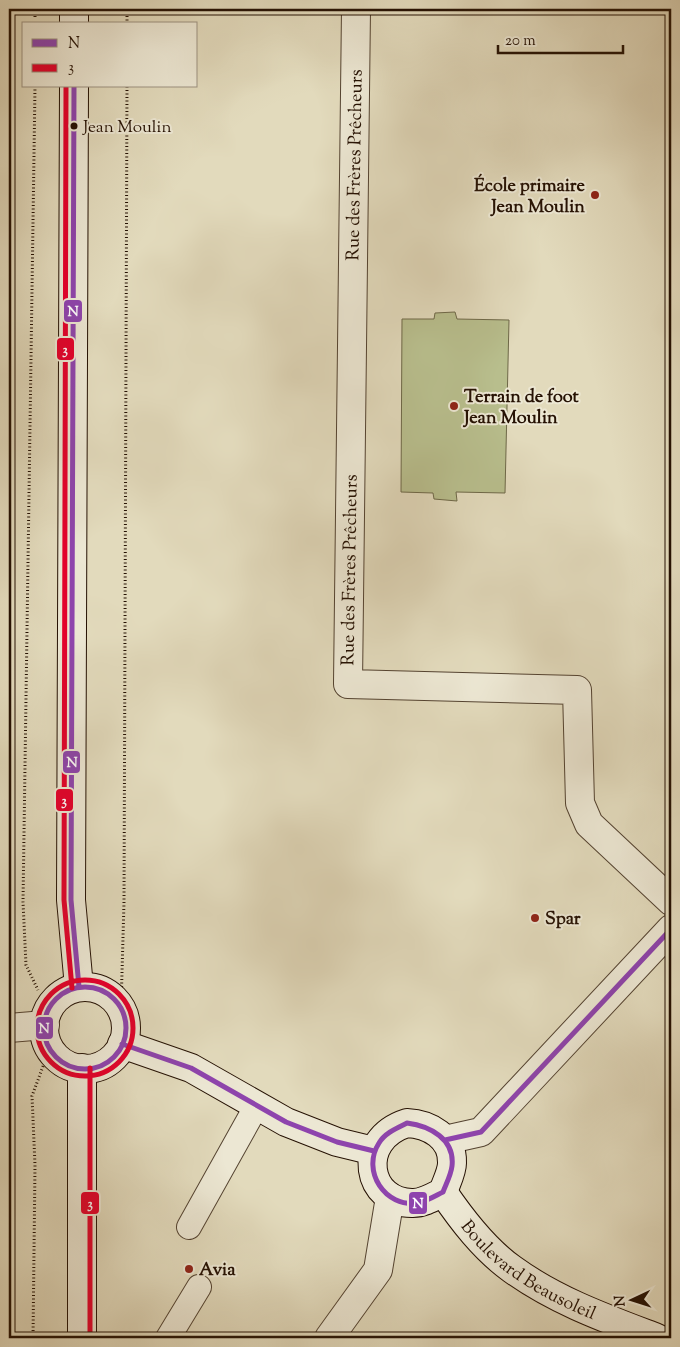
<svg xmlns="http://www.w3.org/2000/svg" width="680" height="1347" viewBox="0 0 680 1347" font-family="'Sorts Mill Goudy',serif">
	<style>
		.green { fill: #b8be8d; stroke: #6e6848 }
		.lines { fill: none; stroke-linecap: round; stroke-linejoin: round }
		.service-casing { stroke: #544331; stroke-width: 26 }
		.minor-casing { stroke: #544331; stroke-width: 30 }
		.secondary-casing { stroke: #251103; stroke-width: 30 }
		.path { stroke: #251103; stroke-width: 3; stroke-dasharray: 1 2.5; stroke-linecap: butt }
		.service { stroke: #ece7d3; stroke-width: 24 }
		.minor { stroke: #ece7d3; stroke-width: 28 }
		.secondary { stroke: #ece7d3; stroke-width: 28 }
		.bus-1-casing { stroke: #ece7d3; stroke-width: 9 }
		.bus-2-casing { stroke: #ece7d3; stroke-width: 9 }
		.bus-1 { stroke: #8e44ad; stroke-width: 5 }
		.bus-2 { stroke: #e4002b; stroke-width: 5 }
		.bus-dot { fill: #251103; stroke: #ece7d3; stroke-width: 2 }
		.poi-dot { fill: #8f2418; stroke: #ece7d3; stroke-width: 2 }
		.labels { text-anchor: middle; stroke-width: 4; stroke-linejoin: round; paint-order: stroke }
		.bus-label { font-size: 17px; fill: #251103; stroke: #ece7d3; text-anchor: start }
		.street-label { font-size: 18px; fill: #251103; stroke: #ece7d3 }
		.poi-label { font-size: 18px; font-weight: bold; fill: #251103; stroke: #ece7d3; text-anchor: start }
		.line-badge { stroke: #ece7d3; stroke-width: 2 }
		.badge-label { font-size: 14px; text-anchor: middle; font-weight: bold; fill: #fff }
	</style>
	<rect width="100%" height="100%" fill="#e2dabc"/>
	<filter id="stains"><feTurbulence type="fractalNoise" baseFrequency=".004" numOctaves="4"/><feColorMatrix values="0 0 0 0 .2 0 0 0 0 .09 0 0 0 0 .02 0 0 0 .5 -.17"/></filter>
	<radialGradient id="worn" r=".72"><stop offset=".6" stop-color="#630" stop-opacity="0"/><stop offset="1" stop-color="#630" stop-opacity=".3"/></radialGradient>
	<path class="green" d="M455 312 457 319 509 320 505 493 456 492 457 501 434 499 433 493 401 492 402 319H434L435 313Z"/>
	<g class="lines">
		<defs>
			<path id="service" d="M189 1227 257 1105
				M168 1338 199 1287"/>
			<path id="minor" d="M356 9 348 684 577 690 580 803 589 824 671 901
				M9 1028 45 1025
				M445 1140 481 1132 671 929
				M329 1338 378 1270 390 1197"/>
			<g id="secondary">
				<path d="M74 9V24"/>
				<path d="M74 86 71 900 79 987"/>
				<circle cx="85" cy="1028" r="41"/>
				<path d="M122 1044 191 1068 286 1122 337 1142 374 1151"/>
				<path d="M407 1123C429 1124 453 1137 452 1163 452 1172 446 1183 443 1192 433 1197 424 1203 413 1203 367 1204 354 1140 407 1123Z"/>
				<path id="s1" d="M443 1192C462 1220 484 1249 512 1269 556 1301 607 1319 657 1338"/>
				<path d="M82 1338V1068"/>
			</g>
		</defs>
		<use href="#service" class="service-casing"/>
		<use href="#minor" class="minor-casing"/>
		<use href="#secondary" class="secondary-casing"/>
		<path class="path" d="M35 9V18
			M127 9V24
			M35 86 23 902 26 965 38 990
			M121 1008 124 902 127 86
			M33 1338 35 1165 32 1096 45 1061"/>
		<use href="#service" class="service"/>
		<use href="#minor" class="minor"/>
		<use href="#secondary" class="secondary"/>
		<defs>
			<path id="bus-1" d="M74 86 71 900 79 987
				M44 1028a41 41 0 1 1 82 0a41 41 0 1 1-82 0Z
				M122 1044 191 1068 286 1122 337 1142 374 1151
				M407 1123C430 1126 455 1139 452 1166 451 1175 446 1184 443 1192 435 1196 427 1201 418 1203 385 1208 361 1171 379 1143 385 1133 397 1128 407 1123Z
				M445 1140 481 1132 671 929"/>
			<path id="bus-2" d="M66 86 64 900 72 988
				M37 1028a48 48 0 1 1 96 0a48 48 0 1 1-96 0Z
				M90 1068V1338"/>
		</defs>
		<use href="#bus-1" class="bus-1-casing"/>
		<use href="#bus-2" class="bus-2-casing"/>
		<use href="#bus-1" class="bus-1"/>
		<use href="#bus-2" class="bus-2"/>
	</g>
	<circle class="bus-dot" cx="74" cy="126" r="4.5"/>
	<g class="poi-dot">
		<circle cx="595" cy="195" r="5"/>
		<circle cx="454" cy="406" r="5"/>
		<circle cx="535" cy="918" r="5"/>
		<circle cx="189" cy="1269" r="5"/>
	</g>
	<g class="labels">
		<g class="bus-label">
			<text x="83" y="132">Jean Moulin</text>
		</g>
		<g class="street-label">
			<text transform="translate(354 165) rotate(-89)" y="6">Rue des Frères Prêcheurs</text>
			<text transform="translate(349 570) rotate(-89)" y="6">Rue des Frères Prêcheurs</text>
			<text dy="6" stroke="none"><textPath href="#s1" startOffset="118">Boulevard Beausoleil</textPath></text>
		</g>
		<g class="poi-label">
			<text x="585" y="191" text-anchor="end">École primaire<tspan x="585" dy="21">Jean Moulin</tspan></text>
			<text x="464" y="402">Terrain de foot<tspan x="464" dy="21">Jean Moulin</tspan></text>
			<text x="545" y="924">Spar</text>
			<text x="199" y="1275">Avia</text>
		</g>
	</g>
	<g class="line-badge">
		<rect x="63" y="299" width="20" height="24" rx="5" fill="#8e44ad"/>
		<rect x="56" y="337" width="19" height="24" rx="5" fill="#e4002b"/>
		<rect x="62" y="750" width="19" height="24" rx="5" fill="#8e44ad"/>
		<rect x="55" y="788" width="19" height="24" rx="5" fill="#e4002b"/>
		<rect x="35" y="1016" width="19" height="24" rx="5" fill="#8e44ad"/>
		<rect x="408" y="1191" width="20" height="24" rx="5" fill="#8e44ad"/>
		<rect x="80" y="1191" width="20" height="24" rx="5" fill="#e4002b"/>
	</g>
	<g class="badge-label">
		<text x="73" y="316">N</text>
		<text x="65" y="354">3</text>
		<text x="72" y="767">N</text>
		<text x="64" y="805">3</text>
		<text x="44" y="1033">N</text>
		<text x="418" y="1208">N</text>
		<text x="90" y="1208">3</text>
	</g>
	<rect width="680" height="1347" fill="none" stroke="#e2dabc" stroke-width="30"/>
	<rect x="10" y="10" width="660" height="1327" fill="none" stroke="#251103" stroke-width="2.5"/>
	<rect x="15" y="15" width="650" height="1317" fill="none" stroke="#251103"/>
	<rect x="22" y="22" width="175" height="65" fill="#ece7d3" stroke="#9c9180"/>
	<rect x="32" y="39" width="25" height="8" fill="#8e44ad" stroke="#9c9180"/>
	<text x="68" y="48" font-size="15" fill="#251103">N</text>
	<rect x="32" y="64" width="25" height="8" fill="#e4002b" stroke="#9c9180"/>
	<text x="68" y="72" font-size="15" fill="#251103">3</text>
	<g transform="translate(632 1300) rotate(266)" stroke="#ece7d3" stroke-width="4" paint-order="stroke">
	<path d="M0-4L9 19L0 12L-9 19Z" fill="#251103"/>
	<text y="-8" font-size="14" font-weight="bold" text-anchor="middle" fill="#251103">N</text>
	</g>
	<path d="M498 45v8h125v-8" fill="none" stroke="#251103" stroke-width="2.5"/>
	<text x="505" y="45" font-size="15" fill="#251103" stroke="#ece7d3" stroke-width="4" paint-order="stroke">20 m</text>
	<rect width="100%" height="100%" filter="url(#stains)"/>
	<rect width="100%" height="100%" fill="url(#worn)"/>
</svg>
